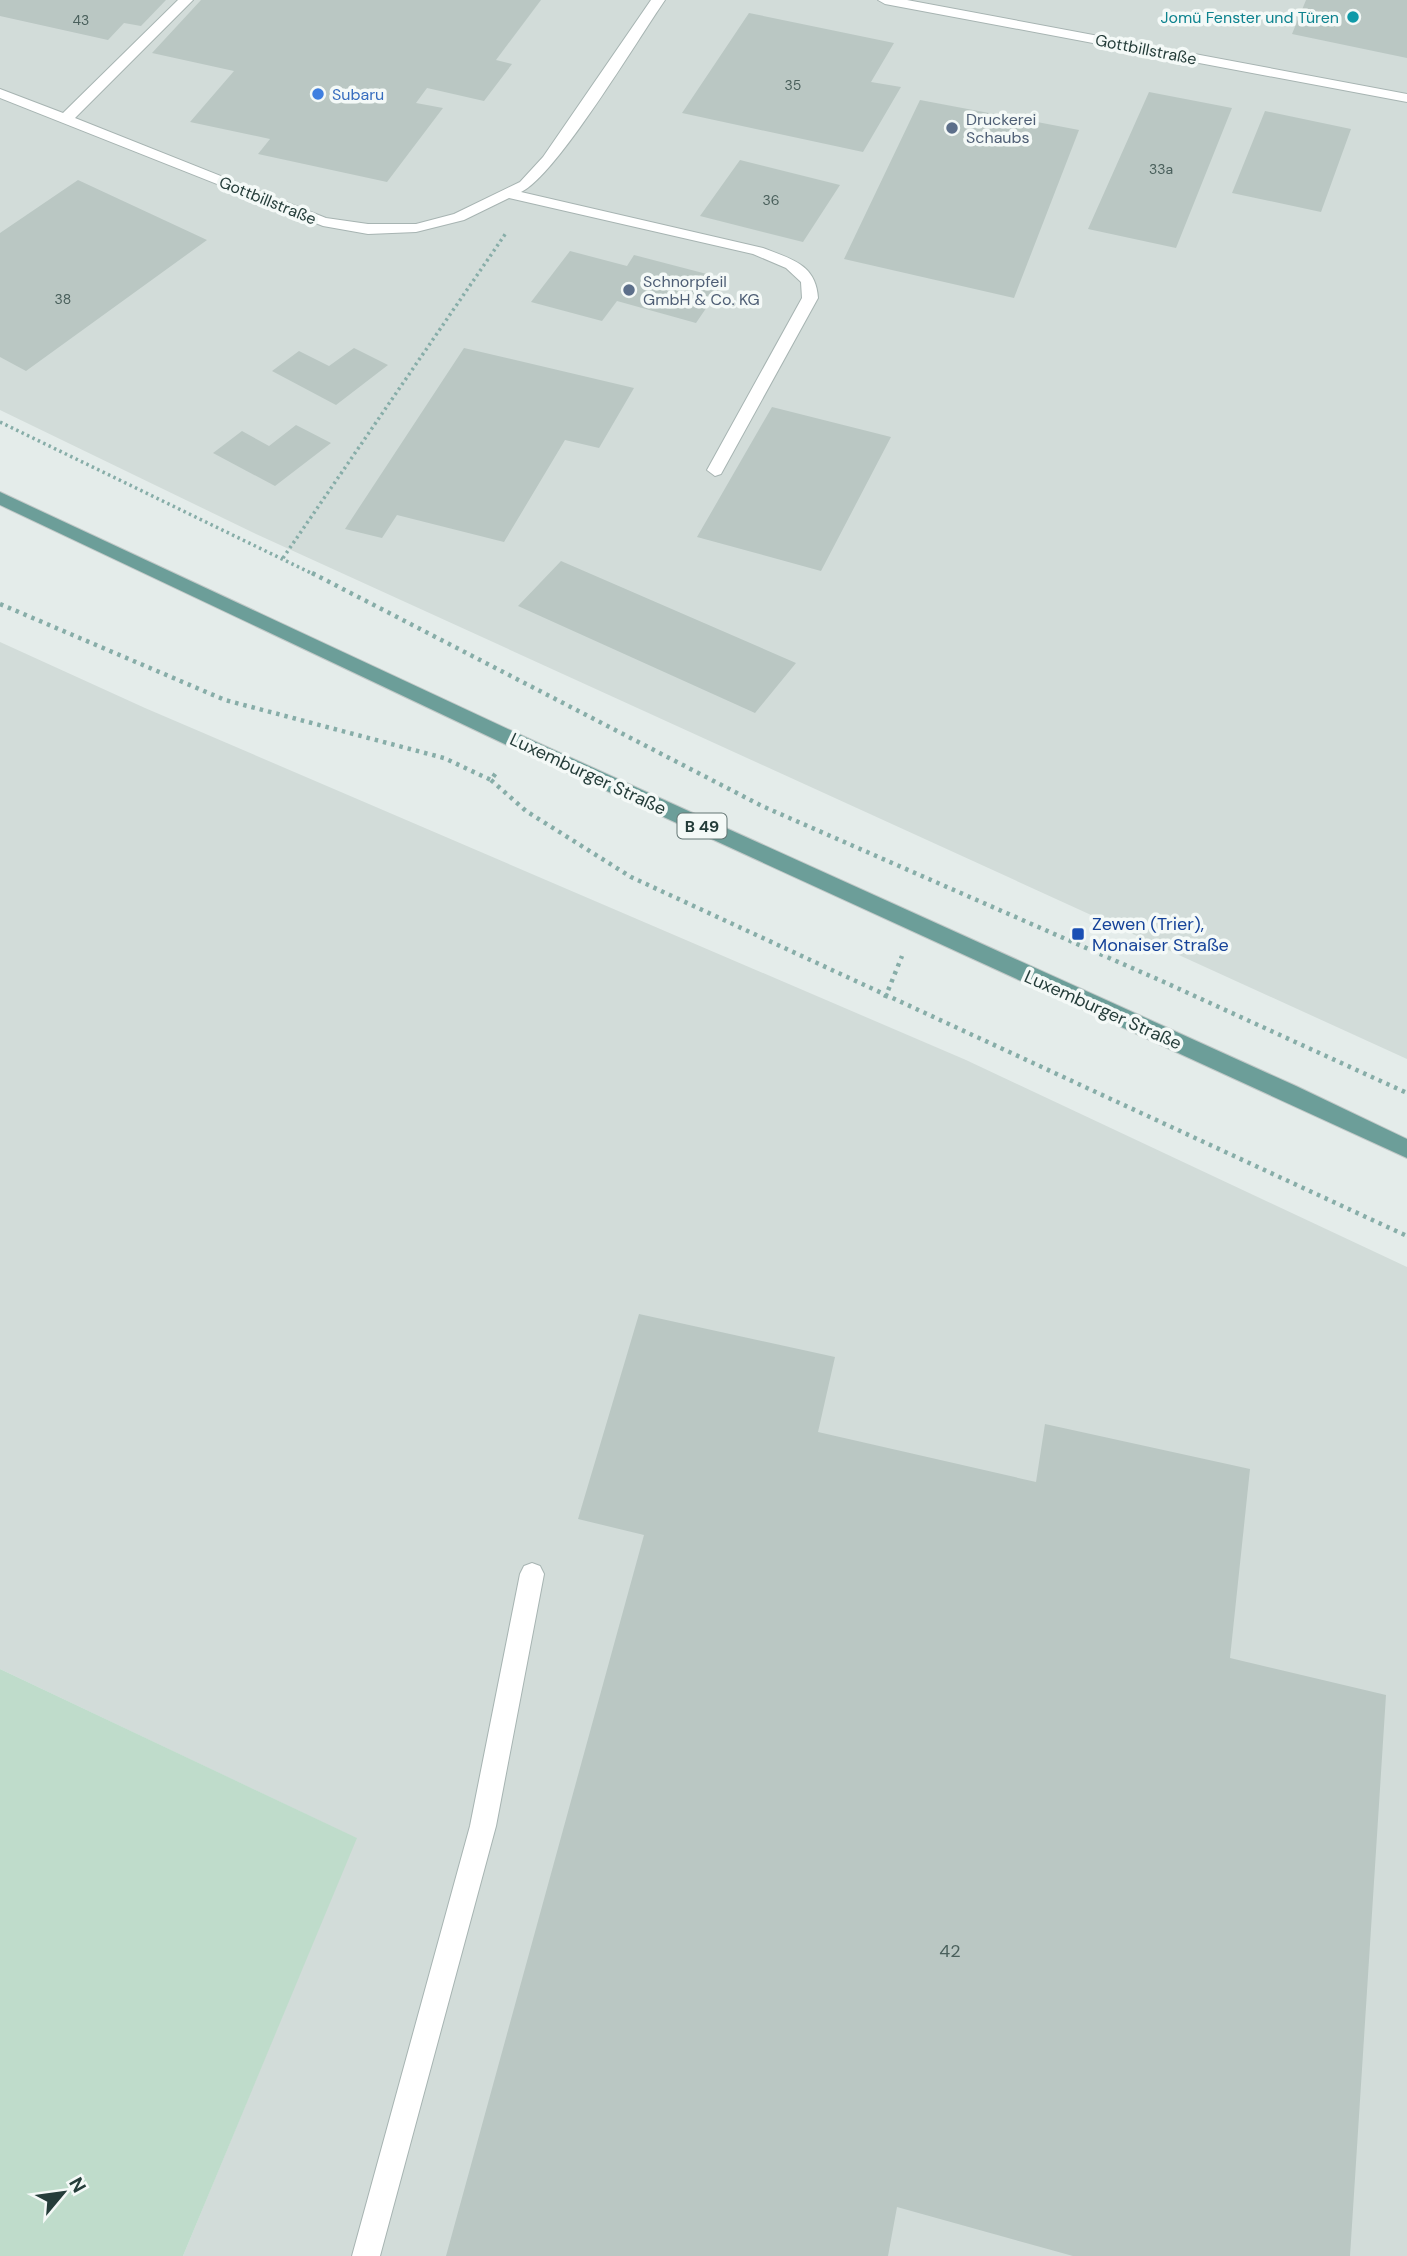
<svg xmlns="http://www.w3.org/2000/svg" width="1407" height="2256" viewBox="0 0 1407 2256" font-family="'DM Sans',sans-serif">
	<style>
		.built { fill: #d2dcd9 }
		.green { fill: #bfdccb }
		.building { fill: #bac7c3 }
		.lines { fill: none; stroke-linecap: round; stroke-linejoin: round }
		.minor-casing { stroke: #a7b4b2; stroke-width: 2 }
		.major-casing { stroke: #c2c9c8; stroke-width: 2 }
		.path-far1 { stroke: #87ada8; stroke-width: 3.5; stroke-dasharray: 2.5 3.5; stroke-linecap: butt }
		.path { stroke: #87ada8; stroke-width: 4.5; stroke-dasharray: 3.5 5; stroke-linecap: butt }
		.minor { fill: #fff; fill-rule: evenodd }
		.major { fill: #6c9e99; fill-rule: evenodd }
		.culture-dot { fill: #0f9aa8; stroke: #f4f9f7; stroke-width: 2.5 }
		.shop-dot { fill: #3f7fe0; stroke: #f4f9f7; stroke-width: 2.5 }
		.service-dot { fill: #5c6f8a; stroke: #f4f9f7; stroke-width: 2.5 }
		.transit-dot { fill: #1a4fb4; stroke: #f4f9f7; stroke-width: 2.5 }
		.labels { text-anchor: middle; stroke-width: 7; stroke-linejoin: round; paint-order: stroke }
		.number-label { font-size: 14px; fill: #4a605c }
		.far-culture-label { font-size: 16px; fill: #0d838f; stroke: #f4f9f7; text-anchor: end }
		.far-street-label { font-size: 16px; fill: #253d3a; stroke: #f4f9f7 }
		.far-shop-label { font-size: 16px; fill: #366cbe; stroke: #f4f9f7; text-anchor: start }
		.far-service-label { font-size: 16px; fill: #4e5e75; stroke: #f4f9f7; text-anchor: start }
		.shield { fill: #f4f9f7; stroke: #637573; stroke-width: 2 }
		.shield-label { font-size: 16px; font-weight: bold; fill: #253d3a }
		.street-label { font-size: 18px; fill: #253d3a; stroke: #f4f9f7 }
		.transit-label { font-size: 18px; fill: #164399; stroke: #f4f9f7; text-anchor: start }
		.near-number-label { font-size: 18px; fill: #4a605c }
	</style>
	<rect width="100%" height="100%" fill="#e4ecea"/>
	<path class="built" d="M0 0H1407V1059L256 534 0 410Z
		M0 642 145 708 966 1060 1407 1267V2256H183L356 1838 0 1669Z"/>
	<path class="green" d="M0 1669 357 1838 183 2256H0Z"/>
	<path class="building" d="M0 0H166L141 26 124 23 108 40 0 16Z
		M201 0H541L496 60 512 64 484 101 427 88 416 103 443 108 387 182 258 154 270 139 190 122 234 71 152 53Z
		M1306 0H1407V58L1292 34Z
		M749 13 894 43 871 82 901 87 863 152 682 113Z
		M1149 92 1232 108 1176 248 1088 229Z
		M920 100 1079 130 1014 298 844 259Z
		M1265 111 1351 129 1321 212 1232 193Z
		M740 160 840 185 803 242 700 216Z
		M78 180 207 240 26 371 0 357V233Z
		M570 251 627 266 634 255 726 279 696 323 617 301 602 321 531 302Z
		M354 348 388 365 336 405 272 371 299 351 329 366Z
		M464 348 634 388 599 448 565 440 504 542 397 515 382 538 345 529Z
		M772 407 891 437 821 571 697 537Z
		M296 425 331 443 275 486 213 453 242 431 269 446Z
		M561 561 796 663 755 713 518 606Z
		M639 1314 835 1357 818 1432 1036 1482 1045 1424 1250 1469 1230 1658 1386 1695 1350 2256H1073L897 2207 888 2256H446L644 1535 578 1519Z"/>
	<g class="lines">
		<defs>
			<path id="minor" d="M178 0H193L75 118 326 218 368 224H416L454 214 520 182 543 157 651 0H665C638 39 556 176 521 192L763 248C791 259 816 264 818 298L721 474 715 476 707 470 802 298 801 282 786 268 753 254 509 198 464 220 416 232 368 234 323 226 0 98V89L63 113Z
				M878 0H907L1407 94V102L885 4Z
				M532 1563 540 1566 544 1574 496 1826 380 2256H352L470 1826 520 1574 524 1566Z"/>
			<path id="major" d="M0 492 525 737 1296 1086 1407 1139V1158L511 747 0 505Z"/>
		</defs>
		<use href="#minor" class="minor-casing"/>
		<use href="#major" class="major-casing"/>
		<path class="path-far1" d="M0 422 315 575
			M283 558 506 233"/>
		<path class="path" d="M312 573 762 806 1164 982 1407 1093
			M0 604 225 700 444 758 491 780 498 770
			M491 780 526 811 631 877 1407 1236
			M885 998 902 956"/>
		<use href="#minor" class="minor"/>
		<use href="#major" class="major"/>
	</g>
	<circle class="culture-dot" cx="1353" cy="17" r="7"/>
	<circle class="shop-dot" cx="318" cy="94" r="7"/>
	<g class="service-dot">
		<circle cx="952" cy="128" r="7"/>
		<circle cx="629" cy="290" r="7"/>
	</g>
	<rect class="transit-dot" x="1071" y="927" width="14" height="14" rx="3.5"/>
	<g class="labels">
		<g class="number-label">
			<text x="81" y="25">43</text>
			<text x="793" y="90">35</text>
			<text x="1161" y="174">33a</text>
			<text x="771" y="205">36</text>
			<text x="63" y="304">38</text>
		</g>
		<g class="far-culture-label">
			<text x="1339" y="23">Jomü Fenster und Türen</text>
		</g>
		<g class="far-street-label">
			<text transform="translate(1146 49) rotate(11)" y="6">Gottbillstraße</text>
			<text transform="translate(268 200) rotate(22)" y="6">Gottbillstraße</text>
		</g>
		<g class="far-shop-label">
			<text x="332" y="100">Subaru</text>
		</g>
		<g class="far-service-label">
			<text x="966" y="125">Druckerei<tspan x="966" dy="18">Schaubs</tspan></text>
			<text x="643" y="287">Schnorpfeil<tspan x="643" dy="18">GmbH &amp; Co. KG</tspan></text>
		</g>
		<rect class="shield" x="677.5" y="813.5" width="49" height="25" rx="5"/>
		<g class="shield-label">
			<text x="702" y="832">B 49</text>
		</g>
		<g class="street-label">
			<text transform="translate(588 774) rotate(25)" y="6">Luxemburger Straße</text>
			<text transform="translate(1103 1010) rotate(24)" y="6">Luxemburger Straße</text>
		</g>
		<g class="transit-label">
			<text x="1092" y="930">Zewen (Trier),<tspan x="1092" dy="21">Monaiser Straße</tspan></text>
		</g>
		<g class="near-number-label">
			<text x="950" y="1957">42</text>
		</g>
	</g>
	<g transform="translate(63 2193) rotate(61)" stroke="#f4f9f7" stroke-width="5" paint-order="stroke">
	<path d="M0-5L12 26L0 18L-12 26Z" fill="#253d3a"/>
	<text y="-10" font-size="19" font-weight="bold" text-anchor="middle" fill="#253d3a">N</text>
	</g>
</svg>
